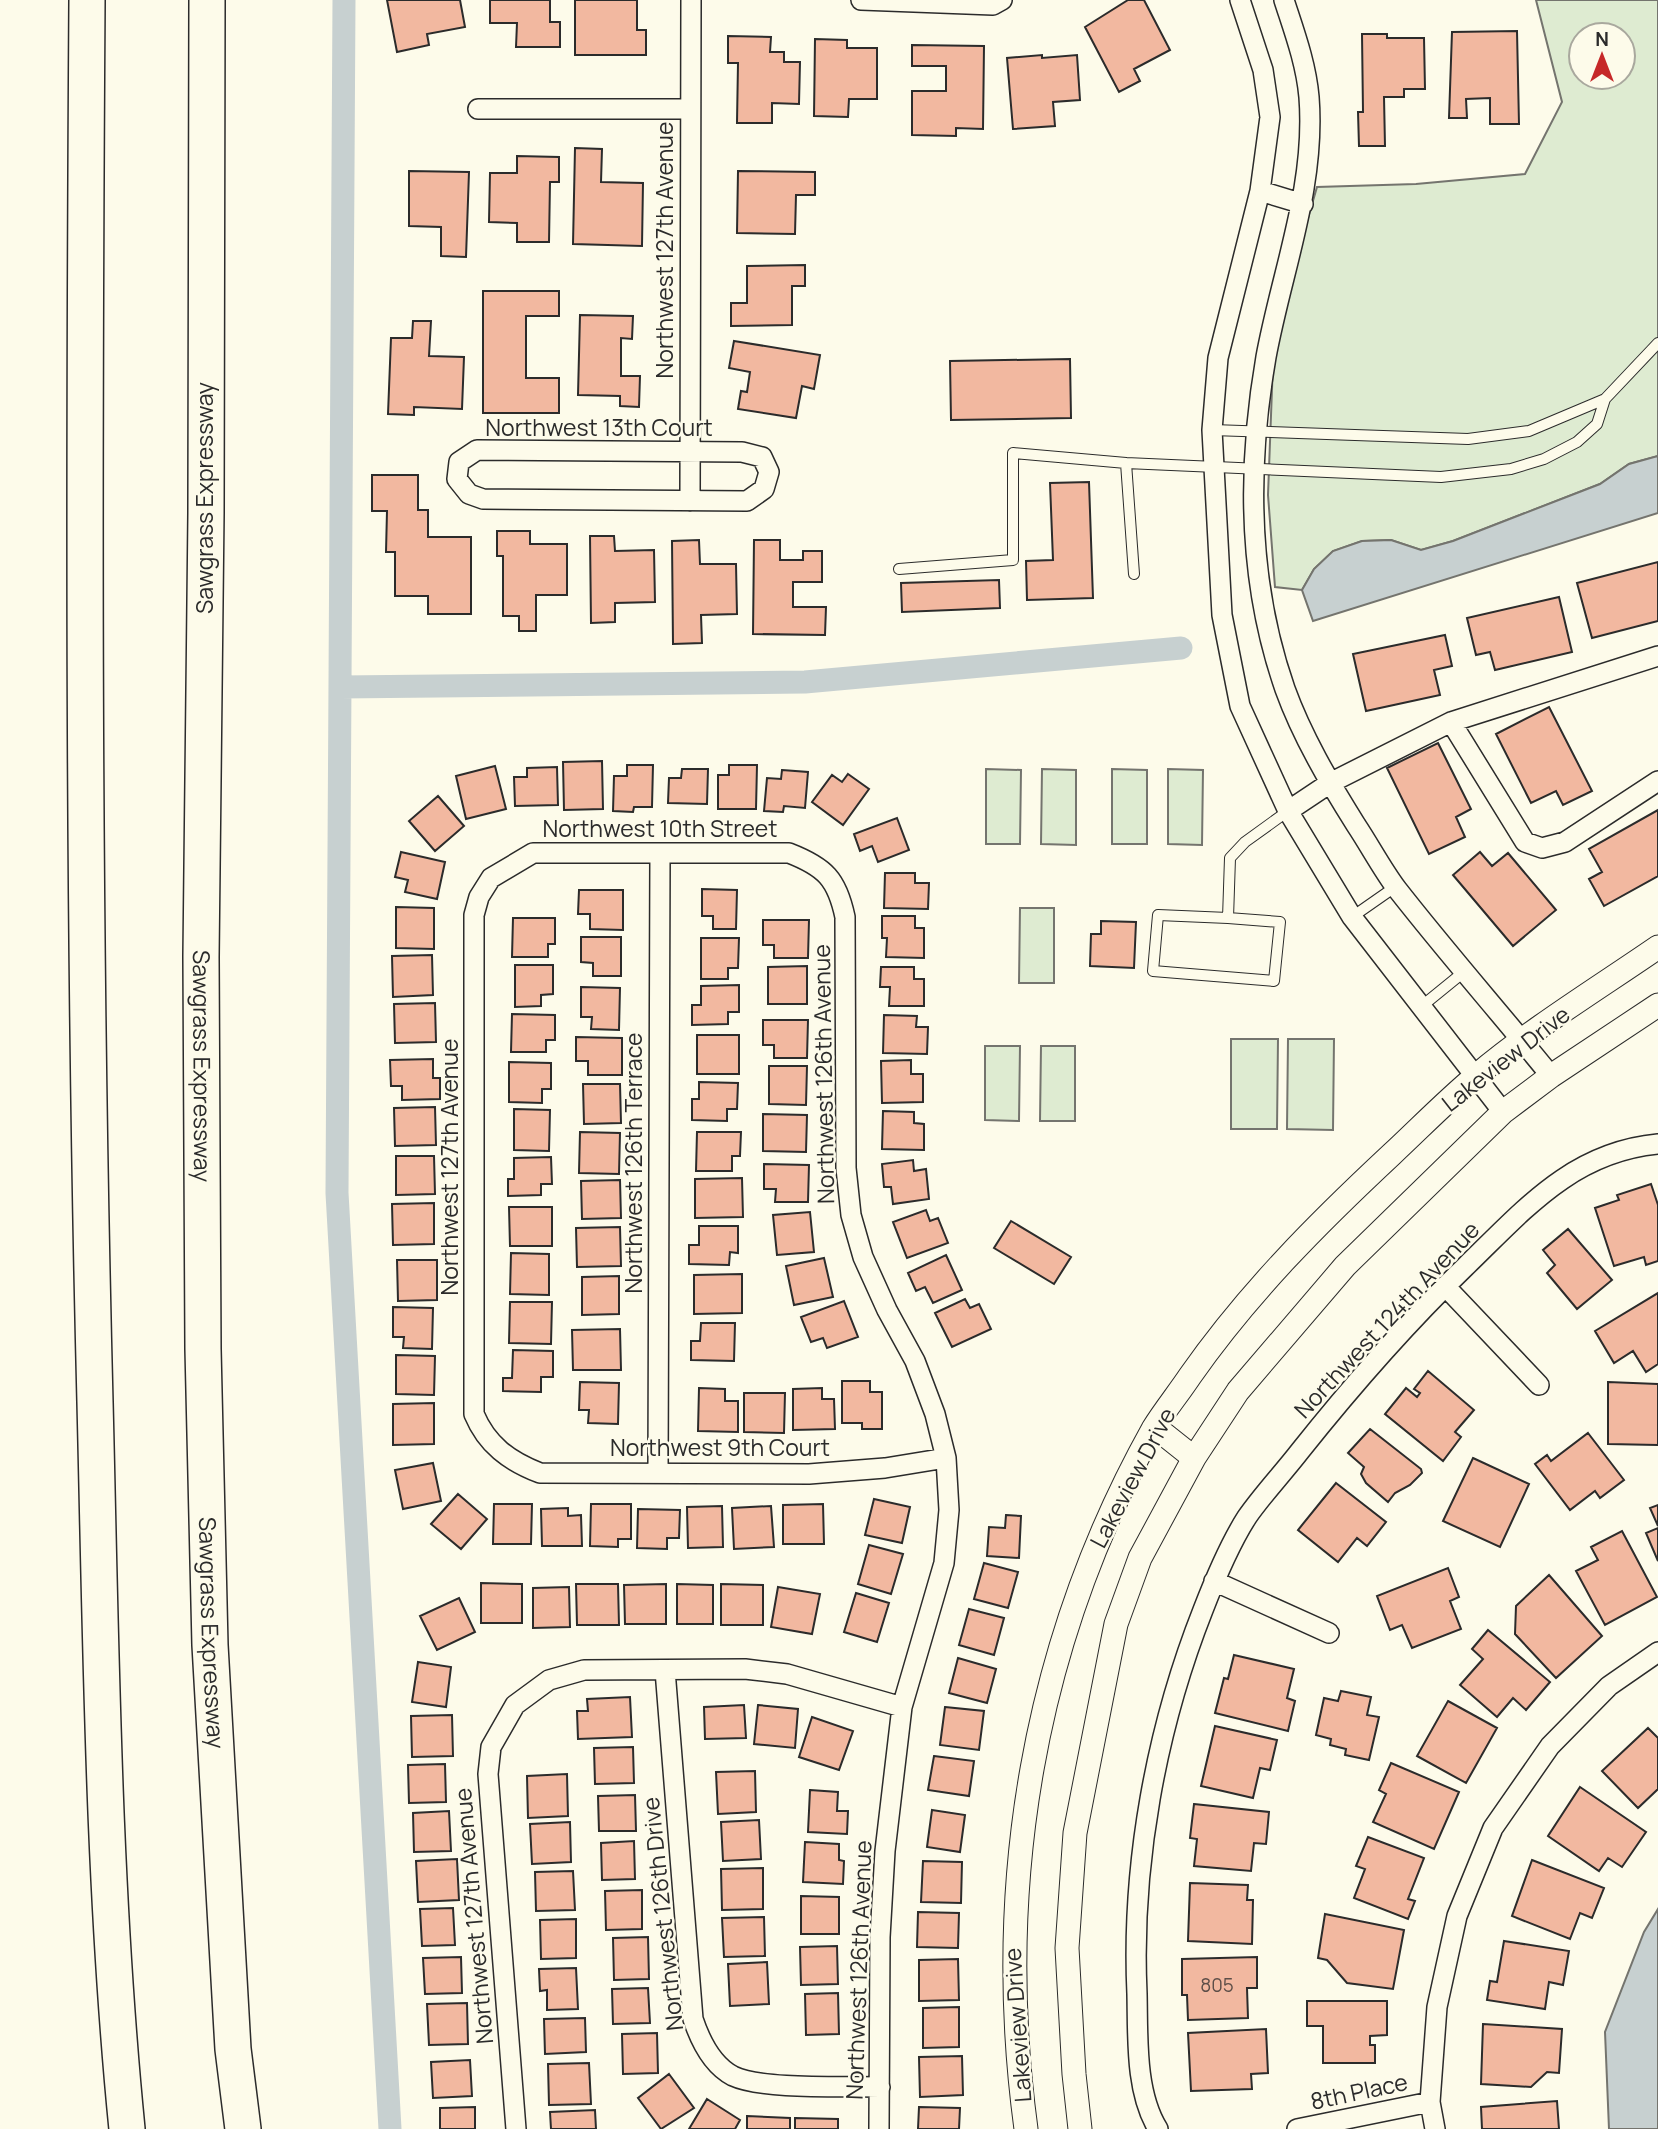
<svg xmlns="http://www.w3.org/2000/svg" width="1658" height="2129" viewBox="0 0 1658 2129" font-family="Manrope,sans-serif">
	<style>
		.green { fill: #deebd1; stroke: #74746e; stroke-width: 2; fill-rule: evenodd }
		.water { fill: #c7d0d0; stroke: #74746e; stroke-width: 2 }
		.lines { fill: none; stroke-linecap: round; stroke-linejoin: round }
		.canal { stroke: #c7d0d0; stroke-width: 23 }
		.building { fill: #f2b8a0; stroke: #2b2b2b; stroke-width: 2 }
		.service-casing { stroke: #2b2b2b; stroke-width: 12 }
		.minor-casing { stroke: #2b2b2b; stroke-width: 22 }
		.tertiary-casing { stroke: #2b2b2b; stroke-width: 25 }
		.motorway-casing { stroke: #2b2b2b; stroke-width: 38 }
		.service { stroke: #fdfbea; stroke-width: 10 }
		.minor { stroke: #fdfbea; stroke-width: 19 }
		.tertiary { stroke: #fdfbea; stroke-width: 23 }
		.motorway { stroke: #fdfbea; stroke-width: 35 }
		.labels { text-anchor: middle; stroke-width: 5; stroke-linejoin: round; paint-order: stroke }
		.number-label { font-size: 19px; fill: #5d4e48 }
		.street-label { font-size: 23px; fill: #2b2b2b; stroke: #fdfbea }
	</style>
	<rect width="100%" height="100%" fill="#fdfbea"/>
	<path class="green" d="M1536 0H1658V456L1629 464 1600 484 1453 541 1421 550 1391 540 1362 541 1333 551 1314 569 1302 590 1275 587 1268 495 1274 336 1317 187 1416 184 1525 174 1562 102ZM1581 35H1623V77H1581Z
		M986 769 1021 770 1020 844H986Z
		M1042 769 1076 770V845L1041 844Z
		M1112 769 1147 770V844H1112Z
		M1168 769 1203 770 1202 845 1168 844Z
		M1020 908H1054V983H1019Z
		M1231 1039H1278L1277 1129H1231Z
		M1288 1039H1334L1333 1130 1287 1129Z
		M985 1046H1020L1019 1121 985 1120Z
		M1041 1046H1075V1121H1040Z"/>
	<path class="water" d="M1658 456V513L1313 621 1302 590 1314 569 1333 551 1362 541 1391 540 1421 550 1453 541 1600 484 1629 464Z
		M1658 1909V2129H1609L1605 2032 1644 1932Z"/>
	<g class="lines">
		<path class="canal" d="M344 0 337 1193 390 2129
			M340 687 805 682 1181 648"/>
	</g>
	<path class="building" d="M387 0H460L465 27 427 34 429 45 397 52Z
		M490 0H550V22H560V47H516L517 23H490Z
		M575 0H637V30H646V55H575Z
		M1128 0H1144L1170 50 1134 69 1140 81 1119 92 1085 27Z
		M1517 31 1519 124H1490V98L1466 99 1467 118H1449L1452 32Z
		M1362 34H1387V38H1424L1425 89H1404V97H1384L1385 146H1359L1358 112H1363Z
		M728 36 771 37 770 52H784V62H800L799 104 772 103V123H737L738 63H728Z
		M815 39 847 40V48H877V99H849L848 117 814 116Z
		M912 45 984 46 983 129 956 128V136L912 135V91H946V66H912Z
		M1042 55V58L1077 55 1080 100 1053 102 1055 126 1013 129 1007 58Z
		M575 148 602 149 601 182 643 183 642 246 573 244Z
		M517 156 559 157V182H550L549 242H517V223L489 222 490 173H517Z
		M409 171 469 172 466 257 441 256V227L409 226Z
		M738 171 815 172V195H796L795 234 737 233Z
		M805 265V286H792V325L731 326V303H747V266Z
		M483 291H559V316H526V378H559V413H483Z
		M580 315 633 316 632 339 621 338V376H640L639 407 620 406V396L578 395Z
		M413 321H431L429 356 464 357 462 409 414 407V415L388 414 391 338H412Z
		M734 341 820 355 814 389 802 386 796 418 738 409 741 391 747 392 750 372 729 368Z
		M1070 359 1071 418 951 420 950 361Z
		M372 475H418V510H428V537H471V614H428V596H395V552H386L387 511H372Z
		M1089 482 1093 598 1027 600 1026 561 1053 560 1050 483Z
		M497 531H530V544H567V595H536V631H519V616H503V556H497Z
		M590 536H614L615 551 654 550 655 602 615 603V622L591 623Z
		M699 540 700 564H736L737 614 701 615 702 643 673 644 672 541Z
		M754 540H780V560H803V551H822V582H793V607H826L825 635 753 634Z
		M1658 562V621L1592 638 1577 583Z
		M999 580 1000 608 902 612 901 583Z
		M1559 597 1572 652 1495 670 1490 652 1476 655 1467 618Z
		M1445 635 1452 666 1434 670 1440 695 1366 711 1353 654Z
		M1549 707 1592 791 1563 805 1556 791 1531 803 1496 734Z
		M1438 743 1471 809 1456 817 1465 837 1429 854 1387 768Z
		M602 761 603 809 564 810 563 762Z
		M627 765H653L652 807H634L633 812 613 811 614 776H627Z
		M729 765H757L756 809H718V775H729Z
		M495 766 506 809 466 819 456 776Z
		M557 767 558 805 515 806 514 777H527V768Z
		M682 769H708L707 804 668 803 669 778H681Z
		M782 770 808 772 805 808 784 806 783 812 764 811 767 778 781 779Z
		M848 774 869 789 843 825 812 802 832 775 842 782Z
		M438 796 464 826 435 851 409 821Z
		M1658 810V876L1604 906 1589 879 1602 872 1589 849Z
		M897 818 909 850 878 862 872 846 860 851 854 834Z
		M401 852 445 862 437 899 405 892 408 880 395 877Z
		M1480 852 1492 866 1508 853 1556 910 1513 946 1453 875Z
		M885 873H915V883H929L928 909 884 908Z
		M702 889 737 890 736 929H713V916H702Z
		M579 890H623V930L590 929V914H578Z
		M396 907 434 908V949L396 948Z
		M882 916H915V928H924V958L886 957 887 938H882Z
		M513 918H555V944H548V957H512Z
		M763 920H809L808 958H774V945H763Z
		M1101 921 1136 922 1134 968 1090 966 1091 934H1101Z
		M581 937H621V976H593V963L581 962Z
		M701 938H739L738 968H728V979H701Z
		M432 955 433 995 393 997 392 956Z
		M515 965H553V994L541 995V1006L515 1007Z
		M807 966V1004H768V967Z
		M881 967H914V979H924V1006H889L890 987H880Z
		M739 985V1012H728V1024L692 1025V1005H701V986Z
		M581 987 620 988 619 1030 591 1029 592 1017H581Z
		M435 1003 436 1042 395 1043 394 1004Z
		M512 1014 555 1015V1040H546V1052H511Z
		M884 1015 917 1016 916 1027H928L927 1054 883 1053Z
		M763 1020H808L807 1058H774V1045H763Z
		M697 1035H739V1074H697Z
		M576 1037 622 1038V1075H588V1061H576Z
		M433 1059V1078H440V1099L402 1100V1086H391L390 1060Z
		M911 1060V1074H923V1102L882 1103 881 1061Z
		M509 1062 551 1063V1089H542V1103L509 1102Z
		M769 1066H807L806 1105 769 1104Z
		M699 1082 738 1083 737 1109H727V1121L692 1120V1099H699Z
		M583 1084H620L621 1123 584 1124Z
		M435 1107 436 1145 395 1146 394 1108Z
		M514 1109 550 1110 549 1151 514 1150Z
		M883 1111 914 1112V1123L924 1124V1150L882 1149Z
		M763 1114 807 1115 806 1152 763 1151Z
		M580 1132 620 1133 619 1174 579 1173Z
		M697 1132H741L740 1156H732V1171H696Z
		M396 1156H434L435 1194 396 1195Z
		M551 1157 552 1184H541V1195L508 1196V1179H514V1158Z
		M913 1160 914 1171 926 1169 929 1199 893 1204 891 1187H884L882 1164Z
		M764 1164 809 1165 808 1202H775L776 1189H764Z
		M742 1178 743 1217 695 1218V1179Z
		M620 1180 621 1218 582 1219 581 1181Z
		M1651 1184 1658 1205V1261L1646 1265 1644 1257 1614 1266 1595 1208 1619 1200 1617 1195Z
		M434 1203V1244L393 1245 392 1204Z
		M509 1207H552V1246H510Z
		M926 1210 930 1221 938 1218 948 1243 907 1258 893 1222Z
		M810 1212 814 1252 777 1255 773 1215Z
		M1011 1221 1071 1257 1054 1284 994 1248Z
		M699 1226H738V1253L730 1252 729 1265 689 1264V1245H699Z
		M620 1227 621 1266 577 1267 576 1228Z
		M1568 1229 1612 1280 1577 1309 1547 1273 1555 1265 1543 1250Z
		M511 1253 549 1254V1295L510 1294Z
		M946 1255 962 1290 933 1303 925 1287 916 1291 908 1273Z
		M824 1258 833 1297 794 1305 786 1266Z
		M397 1260H437V1300L398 1301Z
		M742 1274V1313L694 1314V1275Z
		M619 1276V1314L582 1315V1277Z
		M1658 1293V1364L1646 1372 1633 1351 1614 1363 1595 1331Z
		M965 1299 970 1308 979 1304 991 1329 952 1347 935 1313Z
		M844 1301 858 1337 827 1348 823 1338 811 1342 801 1317Z
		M510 1302H552L551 1344 509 1343Z
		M393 1307 433 1308 432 1349 403 1348 404 1337H393Z
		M701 1323H735L734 1361 691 1360V1341H700Z
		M620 1329 621 1370H573L572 1330Z
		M513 1350 553 1351V1377H541V1392L503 1391V1378H512Z
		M396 1355 435 1356 434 1395 396 1394Z
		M1428 1371 1474 1410 1455 1432 1461 1437 1443 1461 1385 1414 1406 1388 1417 1397 1420 1393 1414 1389Z
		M842 1381H870V1392H882V1429H862V1423H842Z
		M580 1382 619 1383 618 1424 588 1423 589 1410H579Z
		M1608 1382 1658 1384V1445L1608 1444Z
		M699 1388 725 1389V1401H738V1432L698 1431Z
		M822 1388V1399H834L835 1429 793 1430V1389Z
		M744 1393H785L784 1433 744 1432Z
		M434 1403V1444L393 1445V1404Z
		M1370 1429 1421 1469 1422 1473 1410 1485 1395 1493 1388 1502 1366 1483 1361 1474 1364 1467 1348 1453Z
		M1588 1433 1624 1480 1600 1498 1595 1491 1570 1510 1535 1464 1547 1455 1551 1461Z
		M1473 1458 1529 1484 1500 1547 1443 1521Z
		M433 1463 441 1501 403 1509 395 1470Z
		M1336 1483 1386 1522 1367 1546 1357 1538 1338 1562 1298 1530Z
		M458 1494 487 1519 461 1549 431 1524Z
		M874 1499 910 1507 902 1543 865 1535Z
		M494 1504H532L531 1544H493Z
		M591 1504H631V1539H618V1547L590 1546Z
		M823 1504 824 1544H783V1505Z
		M1658 1505V1526L1650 1508Z
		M722 1506 723 1547 688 1548 687 1507Z
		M771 1506 774 1547 734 1549 732 1508Z
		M568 1508V1516L581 1515 582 1546H542L541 1509Z
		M638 1509 680 1510 679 1538H667V1549L637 1548Z
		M1006 1515 1021 1516 1019 1558 987 1556 989 1527 1005 1528Z
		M1658 1528V1561L1646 1533Z
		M1622 1531 1657 1597 1605 1625 1576 1571 1598 1560 1591 1547Z
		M869 1545 903 1554 891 1594 858 1584Z
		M984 1563 1018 1572 1008 1608 974 1599Z
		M1448 1568 1459 1597 1450 1601 1461 1629 1412 1648 1402 1625 1390 1630 1377 1596Z
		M1549 1575 1602 1636 1556 1678 1515 1634 1516 1606Z
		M481 1583 522 1584V1623H481Z
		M576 1584H618L619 1625H577Z
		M666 1584V1624H625L624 1585Z
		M677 1584 713 1585V1624H677Z
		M721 1584 763 1585V1625H721Z
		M569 1587 570 1627 533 1628V1588Z
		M778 1587 820 1594 812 1634 771 1627Z
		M856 1593 889 1603 877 1642 844 1632Z
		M459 1598 475 1632 437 1650 420 1616Z
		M969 1609 1004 1618 994 1655 959 1645Z
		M1488 1630 1550 1682 1526 1710 1513 1698 1497 1717 1460 1685 1483 1659 1472 1649Z
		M1234 1655 1294 1669 1287 1698 1295 1701 1288 1731 1215 1713 1224 1678 1228 1679Z
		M958 1658 996 1669 987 1703 949 1693Z
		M418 1662 451 1667 446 1707 412 1702Z
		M1341 1691 1371 1697 1367 1715 1379 1717 1369 1760 1345 1755 1346 1749 1330 1745 1331 1739 1316 1735 1324 1698 1338 1701Z
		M630 1697 632 1737 578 1739 577 1711H588L587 1699Z
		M1448 1701 1497 1728 1466 1783 1417 1756Z
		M744 1705 746 1738 705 1739 704 1707Z
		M758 1705 798 1709 795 1748 754 1744Z
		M945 1707 984 1711 979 1750 940 1745Z
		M452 1715 453 1756 412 1757 411 1716Z
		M812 1717 853 1731 839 1770 799 1757Z
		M1215 1726 1277 1740 1270 1770 1260 1768 1253 1798 1201 1786Z
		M1648 1728 1658 1738V1789L1638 1808 1602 1771Z
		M633 1747 634 1783 595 1784 594 1748Z
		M934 1756 974 1761 969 1796 928 1790Z
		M1391 1763 1459 1792 1434 1849 1373 1822 1386 1794 1379 1790Z
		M445 1764 446 1802 409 1803 408 1765Z
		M755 1771 756 1812 718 1814 716 1772Z
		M567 1774 568 1816 528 1818 527 1776Z
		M1580 1787 1646 1832 1622 1867 1608 1858 1599 1871 1548 1836Z
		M810 1790 838 1792 837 1811H848L847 1834 808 1832Z
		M635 1795 636 1831H599L598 1796Z
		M1194 1804 1269 1812 1266 1844 1254 1843 1251 1871 1194 1866 1197 1839 1190 1838Z
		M932 1810 965 1815 960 1852 927 1847Z
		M449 1811 451 1851 414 1852 413 1813Z
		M759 1820 761 1859 723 1861 721 1822Z
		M570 1822 571 1862 532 1864 530 1824Z
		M1368 1837 1424 1858 1408 1899 1415 1901 1408 1919 1354 1898 1365 1869 1356 1866Z
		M634 1841 635 1879 602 1880 601 1843Z
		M805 1842 839 1844V1860L844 1861 843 1884 803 1882Z
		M457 1859 459 1900 418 1902 416 1861Z
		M1532 1860 1604 1888 1592 1918 1580 1913 1570 1939 1512 1916Z
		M923 1861 962 1862 961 1903 921 1902Z
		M763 1868V1909L722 1910 721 1869Z
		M573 1871 575 1910 536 1911 535 1872Z
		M1190 1883 1248 1885 1247 1900H1253L1252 1944 1188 1941Z
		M642 1890V1929L606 1930 605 1891Z
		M801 1896 839 1897V1934H801Z
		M453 1908 455 1945 422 1946 420 1909Z
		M918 1912 959 1913 958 1948 917 1947Z
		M1325 1914 1404 1930 1393 1989 1347 1983 1327 1960 1318 1958Z
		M764 1917 765 1956 724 1957 722 1918Z
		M576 1919V1958L541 1959 540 1920Z
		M648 1937 649 1979 614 1980 613 1938Z
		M1504 1941 1569 1951 1563 1985 1549 1982 1545 2009 1487 2000 1490 1981 1497 1982Z
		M837 1946 838 1984 801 1985 800 1947Z
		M461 1957 462 1993 425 1994 423 1958Z
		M1257 1957V1988H1247L1248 2018 1188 2020 1187 1995H1182V1959Z
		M958 1959 959 2000 919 2001V1960Z
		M767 1962 769 2004 730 2006 728 1964Z
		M576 1968 578 2009 547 2010V1990L540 1991 539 1969Z
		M648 1988 650 2023 613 2024 612 1989Z
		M838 1993 839 2034 806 2035 805 1994Z
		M1307 2001H1387V2035L1370 2036V2045H1375V2063H1323V2026H1307Z
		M467 2003 468 2044 429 2045 427 2004Z
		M959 2007V2047L923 2048V2008Z
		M585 2018 586 2052 545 2054 544 2019Z
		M1483 2024 1562 2029 1559 2073 1547 2072 1531 2087 1481 2084Z
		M1266 2029 1268 2073 1251 2074 1252 2089 1191 2091 1188 2033Z
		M657 2033 658 2073 623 2074 622 2034Z
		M962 2056 963 2095 920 2097 919 2057Z
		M470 2060 472 2096 433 2098 431 2062Z
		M589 2063 591 2104 549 2105 548 2064Z
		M669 2074 694 2108 661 2129 638 2098Z
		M707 2099 740 2120 735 2129H689Z
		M1557 2101 1559 2129H1482L1481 2107Z
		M475 2107V2129H440V2108Z
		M919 2107 960 2108 959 2129H918Z
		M595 2110 596 2129H551L550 2112Z
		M747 2116 790 2118V2129H747Z
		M795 2118 838 2119V2129H795Z"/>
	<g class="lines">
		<defs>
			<path id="service" d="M1212 430 1468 439 1529 431 1605 399
				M899 569 1013 560V453L1126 463
				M1134 574 1126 463 1441 477 1511 469 1544 459 1577 442 1597 424 1605 399 1658 343
				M1352 917 1395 887
				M1228 918 1158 915 1153 971 1274 981 1280 922 1228 918 1230 858 1245 842 1288 811
				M1422 1006 1465 971"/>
			<path id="minor" d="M861 0 993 5 1002 0
				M1240 0 1263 70 1270 117 1260 191 1218 358 1212 430 1222 615 1240 706 1288 811 1352 917 1503 1112
				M1284 0C1294 31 1306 63 1309 97 1316 187 1282 270 1266 357 1247 467 1248 583 1285 689 1302 736 1329 782 1356 825 1370 846 1382 869 1397 889 1447 953 1500 1013 1551 1076
				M478 109H690
				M1260 191 1303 204
				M477 450 742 452 762 457 769 472 764 489 747 501 483 499 469 494 457 479 459 462Z
				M690 501 691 0
				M1451 722 1525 842 1542 848 1565 842 1658 781
				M1288 811 1330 783 1451 722 1658 656
				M1445 1286 1539 1385
				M658 1473 660 853
				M1214 1581 1329 1633
				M665 1670 693 2019C700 2040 712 2065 733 2076 763 2090 844 2086 880 2087
				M516 2129 488 1774 491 1747 515 1705 549 1680 584 1670 745 1669 787 1674 902 1707
				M879 2129 880 1937 885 1851 902 1707 944 1563 949 1510 946 1458 935 1414 915 1361 887 1310 863 1257 851 1215 846 1168 845 917C837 879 825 867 789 853H533L491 878 479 897 474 915V1414C487 1445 509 1461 540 1473L809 1474 885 1468 946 1458
				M1158 2129C1135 2092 1138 2037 1137 1994 1131 1865 1156 1729 1203 1610 1215 1579 1229 1545 1247 1517 1263 1494 1283 1473 1300 1451 1351 1387 1406 1324 1465 1267 1524 1210 1572 1152 1658 1144
				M1297 2129 1430 2102
				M1435 2129 1430 2102 1437 2007 1457 1916 1493 1828 1550 1746 1609 1686 1658 1652"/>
			<path id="tertiary" d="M1155 1427 1194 1458
				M1026 2129C993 1886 1033 1644 1153 1429 1164 1411 1178 1394 1190 1376 1248 1293 1318 1223 1392 1154 1420 1128 1447 1100 1476 1076 1533 1028 1597 989 1658 947
				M1080 2129 1074 2074 1067 1948 1075 1833 1116 1624 1140 1558 1194 1458 1238 1391 1345 1266 1503 1112 1551 1076 1658 1005"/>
			<g id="motorway">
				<path d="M87 0C84 467 83 935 95 1402 101 1644 103 1888 127 2129"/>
				<path id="s1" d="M207 0 206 513 201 957 203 1349 210 1645 233 2049 243 2129"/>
			</g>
		</defs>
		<use href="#service" class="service-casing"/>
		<use href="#minor" class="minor-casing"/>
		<use href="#tertiary" class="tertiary-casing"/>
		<use href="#motorway" class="motorway-casing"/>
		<use href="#service" class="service"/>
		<use href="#minor" class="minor"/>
		<use href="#tertiary" class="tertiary"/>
		<use href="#motorway" class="motorway"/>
	</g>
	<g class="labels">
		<g class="number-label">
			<text x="1217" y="1992">805</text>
		</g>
		<g class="street-label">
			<text transform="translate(665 250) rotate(-90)" y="8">Northwest 127th Avenue</text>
			<text x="599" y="436">Northwest 13th Court</text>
			<text transform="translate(205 498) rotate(-90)" y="8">Sawgrass Expressway</text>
			<text x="660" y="837">Northwest 10th Street</text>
			<text transform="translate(1506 1059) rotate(-38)" y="8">Lakeview Drive</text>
			<text dy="8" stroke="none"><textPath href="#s1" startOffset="1066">Sawgrass Expressway</textPath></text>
			<text transform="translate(824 1074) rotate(-91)" y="8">Northwest 126th Avenue</text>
			<text transform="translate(634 1163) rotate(-90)" y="8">Northwest 126th Terrace</text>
			<text transform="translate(450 1167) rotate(-90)" y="8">Northwest 127th Avenue</text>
			<text transform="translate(1387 1320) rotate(-47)" y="8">Northwest 124th Avenue</text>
			<text x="720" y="1456">Northwest 9th Court</text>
			<text transform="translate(1133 1478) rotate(-62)" y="8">Lakeview Drive</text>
			<text dy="8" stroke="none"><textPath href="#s1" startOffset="1633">Sawgrass Expressway</textPath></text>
			<text transform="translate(663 1914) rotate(-96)" y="8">Northwest 126th Drive</text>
			<text transform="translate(474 1916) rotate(-95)" y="8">Northwest 127th Avenue</text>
			<text transform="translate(859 1970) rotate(-88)" y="8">Northwest 126th Avenue</text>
			<text transform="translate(1018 2025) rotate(-94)" y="8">Lakeview Drive</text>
			<text transform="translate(1359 2092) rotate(-12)" y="8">8th Place</text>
		</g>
	</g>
	<g transform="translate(1602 56)"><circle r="33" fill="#fdfbea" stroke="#a9a89e" stroke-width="2"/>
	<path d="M0-5L12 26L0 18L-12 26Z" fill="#c62828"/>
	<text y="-10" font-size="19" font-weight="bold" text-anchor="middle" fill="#2b2b2b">N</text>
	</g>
</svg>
